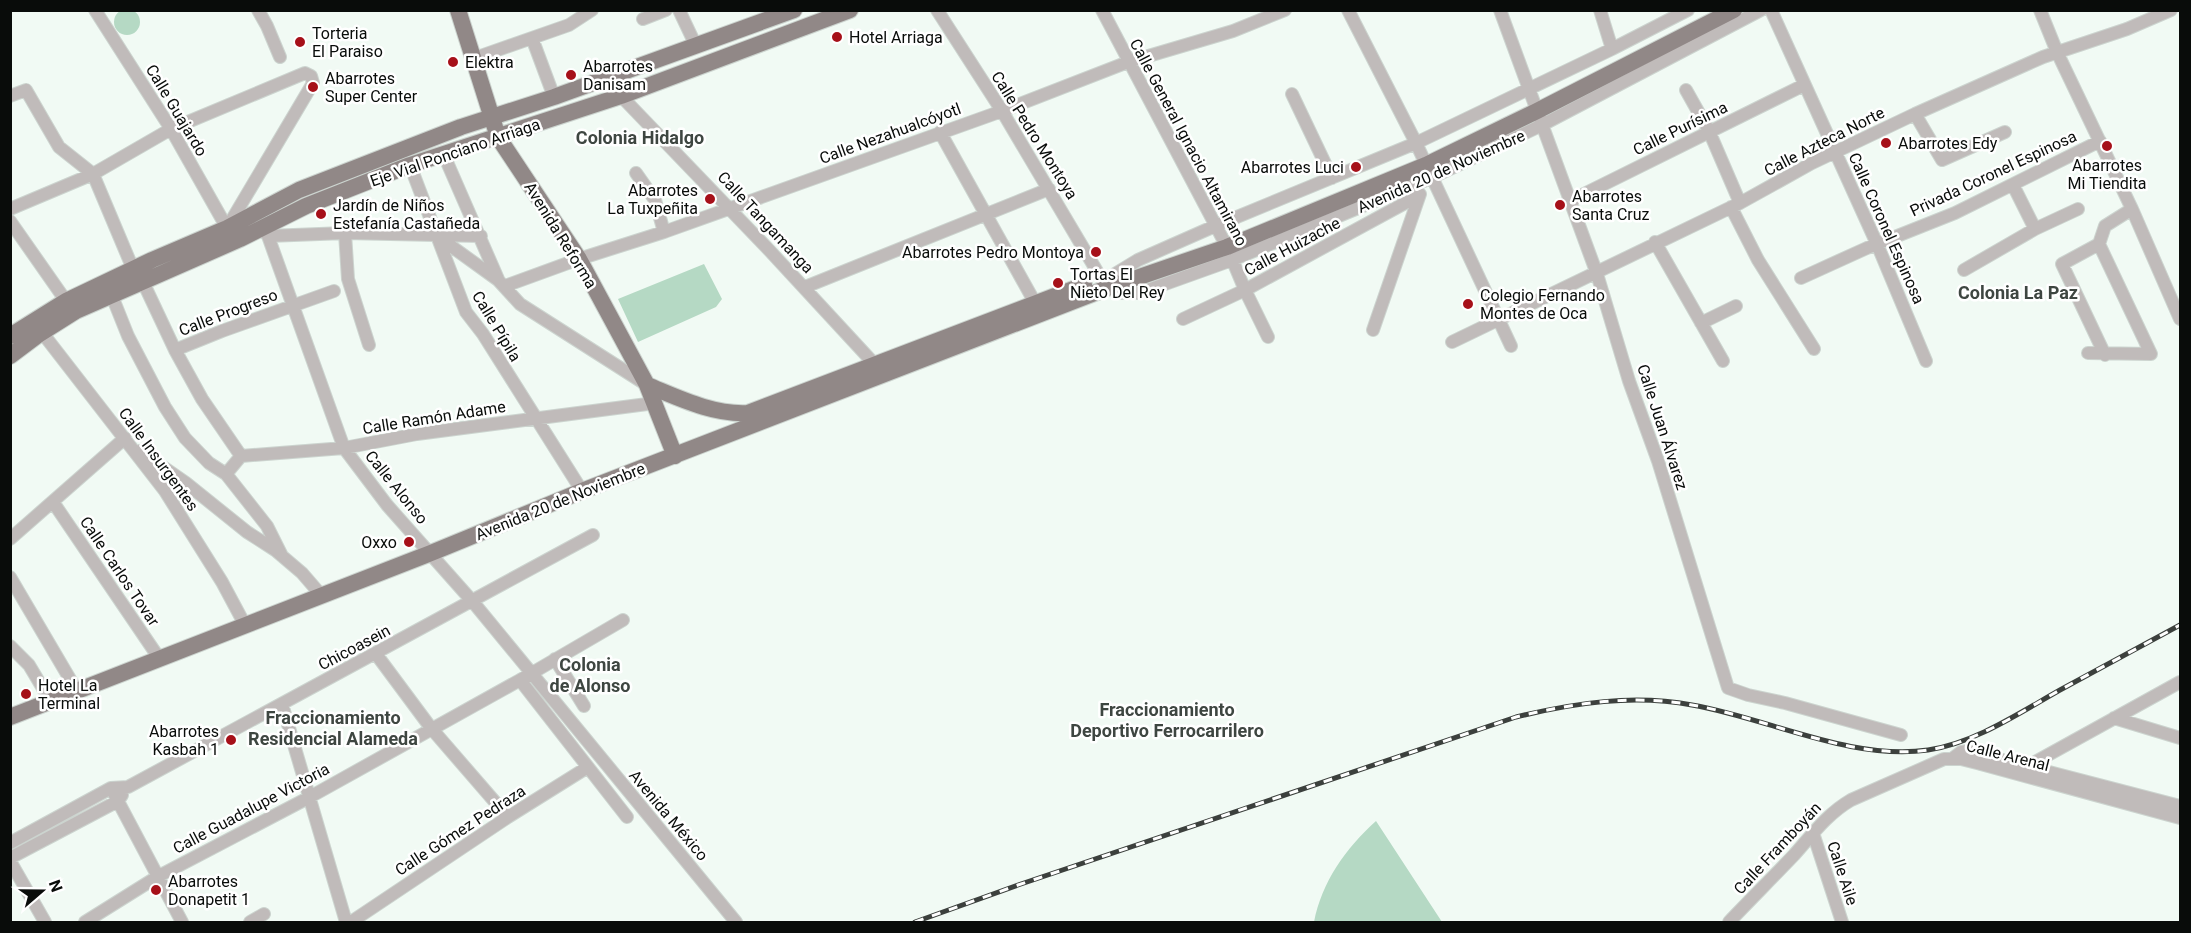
<svg xmlns="http://www.w3.org/2000/svg" width="2191" height="933" viewBox="0 0 2191 933" font-family="Roboto,sans-serif">
	<style>
		.green { fill: #b5d9c4 }
		.lines { fill: none; stroke-linecap: round; stroke-linejoin: round }
		.minor-casing { stroke: #ccd4cf; stroke-width: 14 }
		.major-casing { stroke: #ccd4cf; stroke-width: 18 }
		.minor { stroke: #c0bbba; stroke-width: 12 }
		.major { stroke: #918887; stroke-width: 16 }
		.rail-casing { stroke: #3c403d; stroke-width: 5 }
		.rail { stroke: #fff; stroke-width: 3; stroke-dasharray: 9; stroke-linecap: butt }
		.poi-dot { fill: #a61019; stroke: #fff; stroke-width: 2 }
		.labels { text-anchor: middle; stroke-width: 5; stroke-linejoin: round; paint-order: stroke }
		.poi-label { font-size: 16px; fill: #090c0a; stroke: #fff; text-anchor: start }
		.street-label { font-size: 16px; fill: #090c0a; stroke: #fff }
		.neighbourhood-label { font-size: 18px; font-weight: bold; fill: #3e4641; stroke: #fff }
	</style>
	<rect width="100%" height="100%" fill="#f1faf4"/>
	<path class="green" d="M114 22a13 13 0 1 1 26 0a13 13 0 1 1-26 0Z
		M704 264 722 299 716 307 638 342 618 299Z
		M1376 821 1442 922H1314C1322 882 1345 849 1376 821Z"/>
	<g class="lines">
		<defs>
			<path id="minor" d="M258 10 267 26 280 57
				M679 10 696 46
				M937 10 1002 111 1101 278 1110 287 1122 293H1140L1232 260 1431 178 1542 125 1761 10
				M1102 10 1227 247 1245 290 1268 337
				M1348 10 1416 143 1511 346
				M1500 10 1597 274 1629 381 1658 461 1728 688 1748 695 1785 703 1901 735
				M1600 10 1612 49
				M1771 10 1877 244 1926 361
				M2040 10 2057 52 2132 209 2180 319
				M643 19 666 10
				M532 38 554 97
				M472 59 569 25 592 10
				M1686 90 1709 131 1740 203
				M1292 94 1332 178
				M10 96 26 90 59 147 93 174 133 269
				M621 96 769 250 879 369
				M1915 114 1942 160 2005 132
				M940 132 1039 310
				M443 153 498 279
				M410 165 466 312 483 334 582 491
				M636 173 655 200 664 232
				M2013 185 2035 229
				M1570 201 1804 85
				M1731 207 1758 260 1814 349
				M10 209 93 174 171 129 305 73 311 76 313 83 227 228 171 129 95 10
				M10 221 66 301
				M262 228 268 236 344 448 387 505 473 602 736 922
				M345 233 348 279 369 345
				M268 236 345 233 481 236
				M437 236 498 280 520 304 647 385
				M1655 242 1723 361
				M1964 270 2035 229 2078 209
				M1115 274 1138 260 1215 226 1416 143 1612 49 1688 10
				M1801 278 1867 248 1955 213 2100 141
				M143 282 175 350 202 399 241 456
				M505 286 579 259 664 232 1002 111 1128 62 1233 31 1285 10
				M805 287 1049 189
				M112 296 128 336 165 407 185 438 209 463 226 474 267 526 282 556
				M1183 319 1245 290 1418 196
				M1701 323 1736 306
				M37 326 165 491 222 582 245 625
				M1373 330 1420 194
				M1452 342 1740 203 1812 163 1915 114 2043 57 2127 29 2171 10
				M175 350 222 331 334 291
				M2088 353 2151 354 2099 244
				M2105 355 2062 264 2099 244 2105 226 2132 209
				M140 451 186 483 247 532 275 550 302 573 321 595
				M226 474 241 456 344 448 417 434 655 403
				M53 502 159 658
				M10 539 125 438
				M10 577 77 691
				M10 646 29 665 51 702
				M376 654 431 728 508 817
				M555 659 584 706
				M520 680 627 817
				M282 704 346 922
				M2114 718 2180 738
				M1953 758 1961 752 1968 751 2180 806
				M2028 766 2180 682
				M111 788 182 922
				M1813 833 1842 922
				M10 843 111 788 128 787 593 535
				M10 858 118 801 122 795
				M10 861 45 922
				M85 922 157 877 308 798 520 680 623 620
				M250 922 264 914
				M351 922 508 817 588 767
				M1729 922C1750 900 1772 878 1794 855 1812 835 1827 814 1851 800L1944 759H1961L1977 763 2180 818"/>
			<path id="major" d="M458 10 498 137 579 259 647 385 675 456
				M10 336 66 301 152 260 227 228 299 190 461 127 554 97 794 10
				M10 356 38 335 76 311 240 239 306 206 410 165 621 96 850 10
				M647 385C679 398 713 415 748 413L1084 285
				M10 717 431 553 582 491 1110 287 1227 247 1426 165 1537 111 1734 10"/>
		</defs>
		<use href="#minor" class="minor-casing"/>
		<use href="#major" class="major-casing"/>
		<use href="#minor" class="minor"/>
		<use href="#major" class="major"/>
		<defs>
			<path id="rail" d="M915 922 1018 885 1516 717C1574 703 1633 694 1692 705 1768 718 1850 761 1928 750 1975 743 2019 713 2060 690 2100 668 2140 647 2180 625"/>
		</defs>
		<use href="#rail" class="rail-casing"/>
		<use href="#rail" class="rail"/>
	</g>
	<g class="poi-dot">
		<circle cx="837" cy="37" r="6"/>
		<circle cx="300" cy="42" r="6"/>
		<circle cx="453" cy="62" r="6"/>
		<circle cx="571" cy="75" r="6"/>
		<circle cx="313" cy="87" r="6"/>
		<circle cx="1886" cy="143" r="6"/>
		<circle cx="2107" cy="146" r="6"/>
		<circle cx="1356" cy="167" r="6"/>
		<circle cx="710" cy="199" r="6"/>
		<circle cx="1560" cy="205" r="6"/>
		<circle cx="321" cy="214" r="6"/>
		<circle cx="1096" cy="252" r="6"/>
		<circle cx="1058" cy="283" r="6"/>
		<circle cx="1468" cy="304" r="6"/>
		<circle cx="409" cy="542" r="6"/>
		<circle cx="26" cy="694" r="6"/>
		<circle cx="231" cy="740" r="6"/>
		<circle cx="156" cy="890" r="6"/>
	</g>
	<g class="labels">
		<g class="poi-label">
			<text x="312" y="39">Torteria<tspan x="312" dy="18">El Paraiso</tspan></text>
			<text x="849" y="43">Hotel Arriaga</text>
			<text x="465" y="68">Elektra</text>
			<text x="583" y="72">Abarrotes<tspan x="583" dy="18">Danisam</tspan></text>
			<text x="325" y="84">Abarrotes<tspan x="325" dy="18">Super Center</tspan></text>
			<text x="1898" y="149">Abarrotes Edy</text>
			<text x="2107" y="171" text-anchor="middle">Abarrotes<tspan x="2107" dy="18">Mi Tiendita</tspan></text>
			<text x="1344" y="173" text-anchor="end">Abarrotes Luci</text>
			<text x="698" y="196" text-anchor="end">Abarrotes<tspan x="698" dy="18">La Tuxpeñita</tspan></text>
			<text x="1572" y="202">Abarrotes<tspan x="1572" dy="18">Santa Cruz</tspan></text>
			<text x="333" y="211">Jardín de Niños<tspan x="333" dy="18">Estefanía Castañeda</tspan></text>
			<text x="1084" y="258" text-anchor="end">Abarrotes Pedro Montoya</text>
			<text x="1070" y="280">Tortas El<tspan x="1070" dy="18">Nieto Del Rey</tspan></text>
			<text x="1480" y="301">Colegio Fernando<tspan x="1480" dy="18">Montes de Oca</tspan></text>
			<text x="397" y="548" text-anchor="end">Oxxo</text>
			<text x="38" y="691">Hotel La<tspan x="38" dy="18">Terminal</tspan></text>
			<text x="219" y="737" text-anchor="end">Abarrotes<tspan x="219" dy="18">Kasbah 1</tspan></text>
			<text x="168" y="887">Abarrotes<tspan x="168" dy="18">Donapetit 1</tspan></text>
		</g>
		<g class="street-label">
			<text transform="translate(177 110) rotate(59)" y="6">Calle Guajardo</text>
			<text transform="translate(1680 128) rotate(-26)" y="6">Calle Purísima</text>
			<text transform="translate(890 133) rotate(-20)" y="6">Calle Nezahualcóyotl</text>
			<text transform="translate(1035 135) rotate(58)" y="6">Calle Pedro Montoya</text>
			<text transform="translate(1824 141) rotate(-27)" y="6">Calle Azteca Norte</text>
			<text transform="translate(1189 142) rotate(62)" y="6">Calle General Ignacio Altamirano</text>
			<text transform="translate(455 152) rotate(-19)" y="6">Eje Vial Ponciano Arriaga</text>
			<text transform="translate(1441 171) rotate(-24)" y="6">Avenida 20 de Noviembre</text>
			<text transform="translate(1993 173) rotate(-25)" y="6">Privada Coronel Espinosa</text>
			<text transform="translate(766 222) rotate(47)" y="6">Calle Tangamanga</text>
			<text transform="translate(1887 228) rotate(66)" y="6">Calle Coronel Espinosa</text>
			<text transform="translate(561 235) rotate(58)" y="6">Avenida Reforma</text>
			<text transform="translate(1292 246) rotate(-28)" y="6">Calle Huizache</text>
			<text transform="translate(228 312) rotate(-21)" y="6">Calle Progreso</text>
			<text transform="translate(497 326) rotate(59)" y="6">Calle Pípila</text>
			<text transform="translate(434 417) rotate(-9)" y="6">Calle Ramón Adame</text>
			<text transform="translate(1663 427) rotate(72)" y="6">Calle Juan Álvarez</text>
			<text transform="translate(159 459) rotate(54)" y="6">Calle Insurgentes</text>
			<text transform="translate(397 487) rotate(51)" y="6">Calle Alonso</text>
			<text transform="translate(560 501) rotate(-22)" y="6">Avenida 20 de Noviembre</text>
			<text transform="translate(120 571) rotate(56)" y="6">Calle Carlos Tovar</text>
			<text transform="translate(354 647) rotate(-28)" y="6">Chicoasein</text>
			<text transform="translate(2008 755) rotate(14)" y="6">Calle Arenal</text>
			<text transform="translate(251 808) rotate(-28)" y="6">Calle Guadalupe Victoria</text>
			<text transform="translate(669 815) rotate(50)" y="6">Avenida México</text>
			<text transform="translate(460 830) rotate(-33)" y="6">Calle Gómez Pedraza</text>
			<text transform="translate(1777 848) rotate(-47)" y="6">Calle Framboyán</text>
			<text transform="translate(1843 873) rotate(72)" y="6">Calle Aile</text>
		</g>
		<g class="neighbourhood-label">
			<text x="640" y="144">Colonia Hidalgo</text>
			<text x="2018" y="299">Colonia La Paz</text>
			<text x="590" y="671">Colonia<tspan x="590" dy="21">de Alonso</tspan></text>
			<text x="1167" y="716">Fraccionamiento<tspan x="1167" dy="21">Deportivo Ferrocarrilero</tspan></text>
			<text x="333" y="724">Fraccionamiento<tspan x="333" dy="21">Residencial Alameda</tspan></text>
		</g>
	</g>
	<rect width="2191" height="933" fill="none" stroke="#090c0a" stroke-width="24"/>
	<g transform="translate(42 891) rotate(70)" stroke="#ffffff" stroke-width="4.5" paint-order="stroke">
	<path d="M0-4.5L10 22L0 15L-10 22Z" fill="#090c0a"/>
	<text y="-9" font-size="16" font-weight="bold" text-anchor="middle" fill="#090c0a">N</text>
	</g>
</svg>
